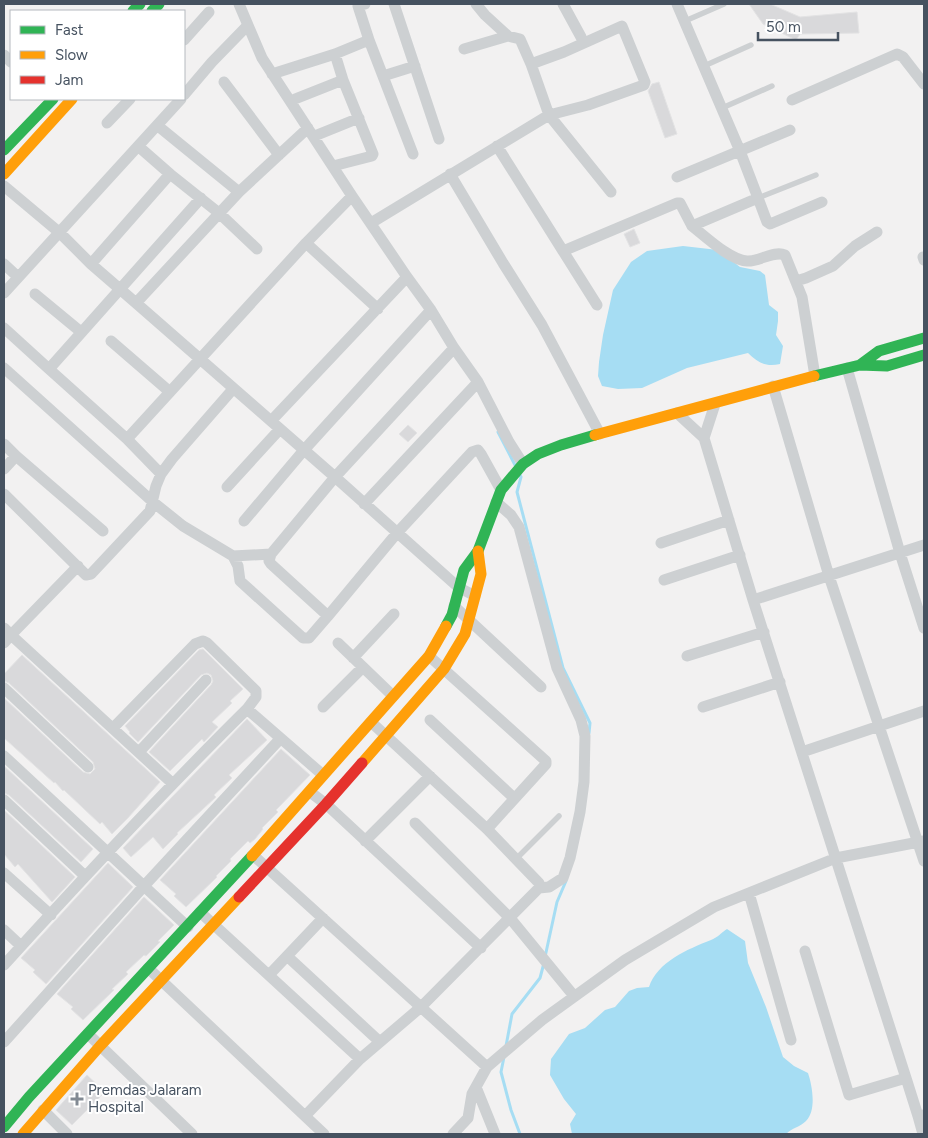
<svg xmlns="http://www.w3.org/2000/svg" width="928" height="1138" viewBox="0 0 928 1138" font-family="Figtree,sans-serif">
	<style>
		.water { fill: #a6ddf3 }
		.lines { fill: none; stroke-linecap: round; stroke-linejoin: round }
		.stream { stroke: #a6ddf3; stroke-width: 3 }
		.building { fill: #d9d9db; stroke: #e3e3e4 }
		.lane { stroke: #cdd0d2; stroke-width: 5.5 }
		.street { stroke: #cdd0d2; stroke-width: 11 }
		.fast { stroke: #30b455; stroke-width: 11 }
		.slow { stroke: #ff9f0a; stroke-width: 11 }
		.jam { stroke: #e5322d; stroke-width: 11 }
		.poi-dot { fill: #828a93; stroke: #fff; stroke-width: 2 }
		.labels { text-anchor: middle; stroke-width: 4; stroke-linejoin: round; paint-order: stroke }
		.poi-label { font-size: 15px; fill: #465260; stroke: #fff; text-anchor: start }
	</style>
	<rect width="100%" height="100%" fill="#f2f1f1"/>
	<path class="water" d="M683 246 718 250 740 267 760 271 765 275 769 305 778 312V321L776 335 783 346 780 364C766 367 758 363 748 353L687 368 642 388 618 389 602 386 598 376 599 362 603 335 613 290 631 262 647 251Z
		M727 929 745 941 748 963 766 1007 783 1057 794 1066 808 1073C812 1085 817 1110 806 1121 800 1127 792 1128 786 1134H572L570 1124 576 1114 564 1099 550 1075 551 1059 569 1034 585 1028 605 1010 615 1007 629 991 637 988 649 987C657 962 688 949 711 940 717 938 722 932 727 929Z"/>
	<g class="lines">
		<path class="stream" d="M498 432 516 467
			M520 475 521 477 517 492 563 668 590 723 589 733
			M545 957 557 902 566 881
			M506 1046 512 1014 540 978 544 963
			M504 1057 501 1072 511 1110 520 1134"/>
	</g>
	<path class="building" d="M749 4H770L800 17 857 12 859 33 800 34 796 40 763 24Z
		M659 82 677 134 665 138 648 91 652 84Z
		M634 229 640 243 630 247 624 234Z
		M408 425 417 433 408 442 399 434Z
		M203 649 243 689 230 701 232 703 212 722 218 727 204 742 202 739 170 771 149 752 211 685 213 681 211 675 207 673 201 675 138 742 129 733 130 732 125 726 199 650Z
		M22 655 160 782 127 819 112 834 102 822 100 824 64 790 63 791 55 782 54 783 4 738V698L83 772 90 774 95 769 93 762 9 683 4 681V674Z
		M247 719 267 740 229 775 232 778 214 795 216 797 177 833 178 834 163 849 153 837 131 857 123 848Z
		M281 749 310 775 276 810 278 812 262 828 263 829 255 839 250 843 248 841 230 859 231 861 216 876 217 877 186 907 174 896 176 894 160 880Z
		M4 766 93 849 81 862 9 795 4 793Z
		M4 810 75 877 52 902 18 864 15 867 4 854Z
		M108 863 133 887 46 984 33 972 35 970 21 958Z
		M144 897 174 925 158 941 160 942 146 956 144 955 126 972 128 974 112 989 114 990 83 1020 71 1009 73 1007 57 994Z
		M87 1075 105 1092 72 1125 56 1110Z"/>
	<g class="lines">
		<path class="lane" d="M685 21 724 4
			M704 66 751 45
			M722 108 772 86
			M758 198 816 175
			M517 858 559 816"/>
		<path class="street" d="M239 4 262 58 352 196 407 277 431 310 454 348 478 382 509 442 523 464
			M365 4 358 6 369 40
			M394 4 439 139
			M563 4 581 37
			M508 36 520 39 531 64
			M184 40 209 12
			M464 49 508 36 485 15 476 4
			M4 55 11 62
			M272 74 335 54 369 40 413 154
			M383 76 415 66
			M224 82 279 155
			M184 95 212 62 248 25
			M295 99 343 80
			M792 100 897 54 903 57 924 84
			M107 123 130 99
			M158 126 239 192
			M317 135 359 118
			M138 146 170 174 219 213 257 249
			M497 146 563 251 677 203H680L692 226 758 198 740 151 677 4
			M333 166 372 156 373 154 343 80 335 54
			M450 174 503 263 542 325 600 434
			M677 177 790 130
			M4 186 60 233 91 264 136 303 335 477 458 587 475 596
			M201 198 49 369 127 439 306 243 352 196
			M758 198 767 222 770 224 822 202
			M371 223 549 115 588 105 644 85 645 82 622 26 564 52 531 64 549 115 611 192
			M692 226C706 237 730 260 747 261 759 262 774 250 785 255L802 297 815 376
			M306 243 378 309
			M563 251 597 305
			M923 257 924 260
			M4 264 18 277
			M91 264 170 174
			M796 281 806 278 833 266 855 246 877 232
			M4 293 181 99
			M35 294 81 332
			M136 303 239 192 308 128
			M4 328 49 369
			M111 341 170 392
			M454 348 335 477 271 554 269 561 271 564 328 616 397 533 472 452 478 450 481 454 501 490
			M4 368 153 502 183 526 233 556 238 566 240 581 303 638H309L328 616
			M847 368 900 553 924 628
			M773 386 829 576 924 861
			M677 413 704 438 753 600 906 1078 918 1116 924 1115
			M271 421 407 277
			M704 438 715 404
			M127 439 161 474
			M4 444 16 456
			M4 469 16 456 103 531
			M227 487 280 429
			M4 494 86 575 91 574 150 511 156 486 161 474 172 459 233 389
			M496 502 511 515 519 527 557 668 581 720 585 736 584 782 580 812 570 858 563 878 549 887 539 888
			M364 504 478 382
			M244 521 304 450 431 310
			M661 543 729 520
			M233 556 271 554
			M78 566 11 635 172 783
			M664 580 740 555
			M753 600 924 545
			M454 606 541 687
			M4 628 11 635 4 643
			M338 643 393 696
			M429 656 546 761V764L487 829
			M687 656 764 632
			M353 658 394 614
			M4 688 88 767
			M323 707 363 667
			M703 707 780 682
			M430 720 514 798
			M113 728 195 644 203 641 207 643 256 691V697L247 709
			M139 752 206 680
			M802 752 924 711
			M4 756 188 927
			M310 792 326 804 481 948
			M4 800 85 876
			M415 823 510 918 574 996
			M365 841 430 776
			M253 855 487 1067
			M4 873 51 915
			M749 893 791 1040
			M200 912 360 1059
			M4 930 21 946
			M805 951 849 1095 906 1078
			M287 956 380 1042
			M4 965C83 878 163 792 247 709L323 775
			M148 968 324 1134
			M269 975 323 918
			M88 1034 192 1134
			M4 1042 144 886 280 739
			M476 1087 495 1134
			M43 1110 67 1134
			M305 1116 360 1059 421 1007 539 888V883L487 829 371 722
			M918 1116 923 1134
			M453 1134 468 1118 472 1094 487 1067 542 1020 625 960 714 907 836 858 924 841"/>
		<path class="fast" d="M133 11 140 4
			M152 11 159 4
			M4 150 53 99
			M860 365 879 351 924 338
			M814 376 860 365 887 366 924 355
			M446 626 452 615 464 570 478 551 501 490 523 464 538 454 561 445 595 435
			M4 1127 29 1097 252 856"/>
		<path class="slow" d="M4 174 72 99
			M595 435 814 376
			M362 763 444 669 465 634 481 574 478 551
			M252 856 429 656 446 626
			M23 1134 100 1046 239 897"/>
		<path class="jam" d="M239 897 326 804 362 763"/>
	</g>
	<path class="poi-dot" d="M74.5 1091.5h5v5h5v5h-5v5h-5v-5h-5v-5h5z"/>
	<g class="labels">
		<g class="poi-label">
			<text x="88" y="1095">Premdas Jalaram<tspan x="88" dy="17">Hospital</tspan></text>
		</g>
	</g>
	<rect width="928" height="1138" fill="none" stroke="#465260" stroke-width="10"/>
	<rect x="10" y="10" width="175" height="90" fill="#ffffff" stroke="#b5babf"/>
	<rect x="20" y="26" width="25" height="8" fill="#30b455" stroke="#b5babf"/>
	<text x="55" y="35" font-size="15" fill="#465260">Fast</text>
	<rect x="20" y="51" width="25" height="8" fill="#ff9f0a" stroke="#b5babf"/>
	<text x="55" y="60" font-size="15" fill="#465260">Slow</text>
	<rect x="20" y="76" width="25" height="8" fill="#e5322d" stroke="#b5babf"/>
	<text x="55" y="85" font-size="15" fill="#465260">Jam</text>
	<path d="M758 32v8h80v-8" fill="none" stroke="#465260" stroke-width="2.5"/>
	<text x="766" y="32" font-size="15" fill="#465260" stroke="#ffffff" stroke-width="4" paint-order="stroke">50 m</text>
</svg>
